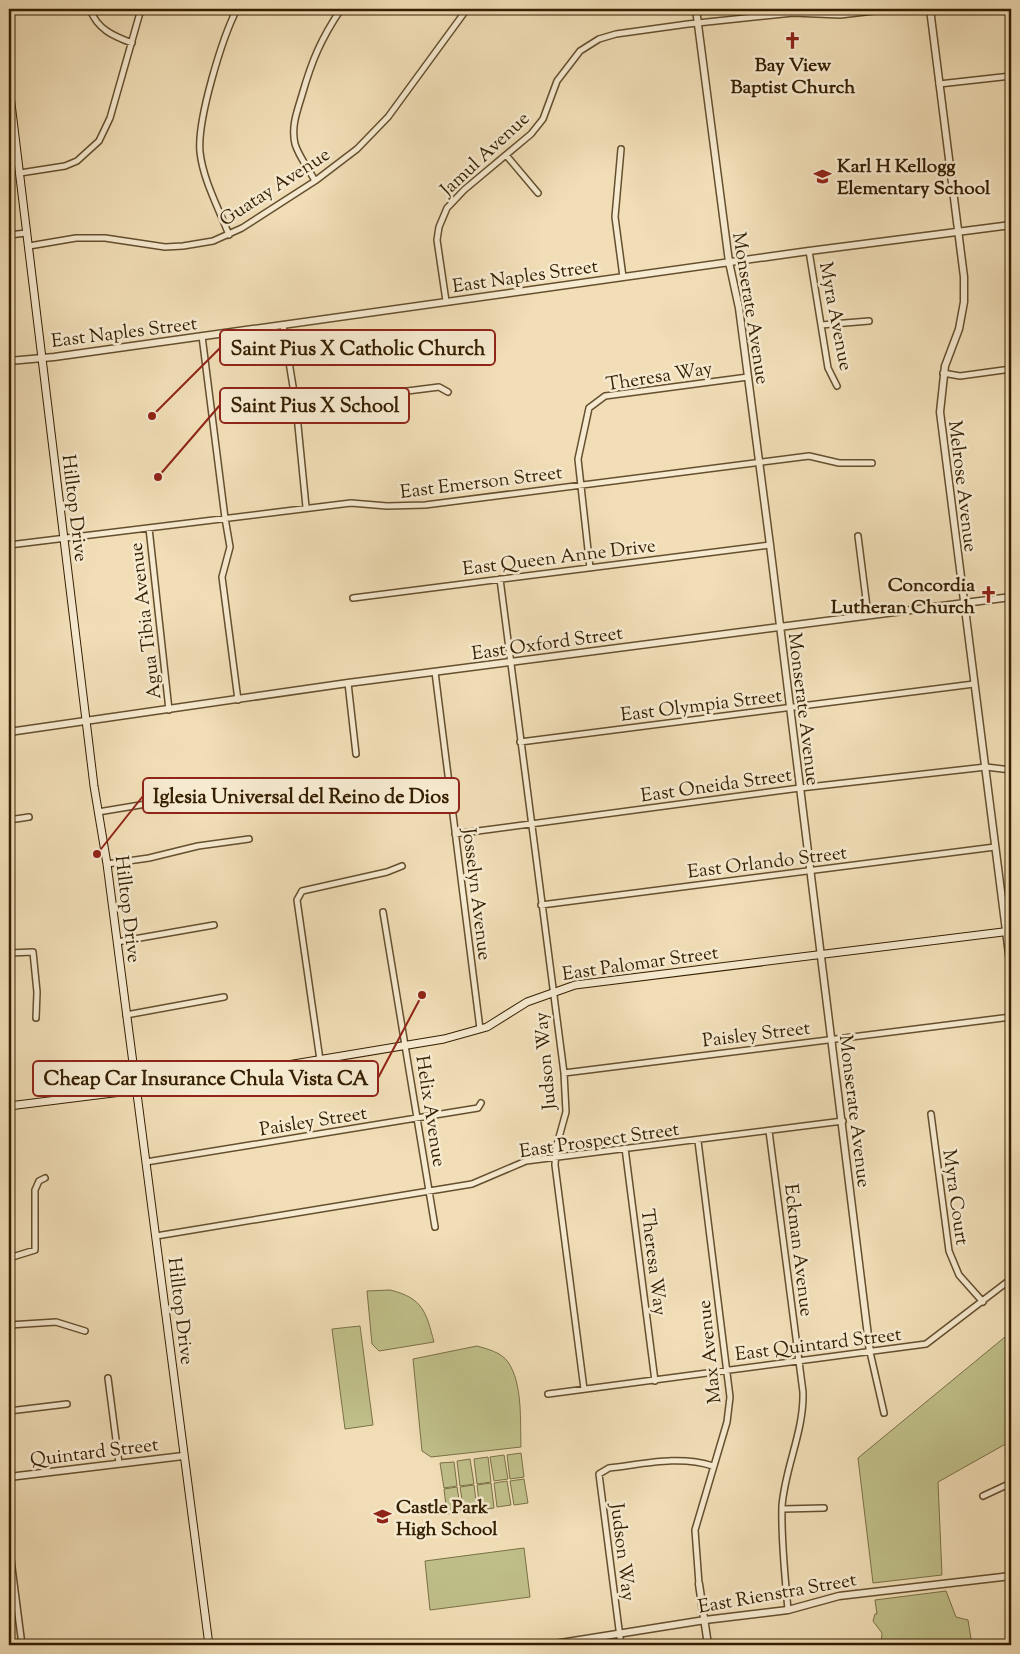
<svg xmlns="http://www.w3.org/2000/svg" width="1020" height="1654" viewBox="0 0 1020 1654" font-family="'Sorts Mill Goudy',serif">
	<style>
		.green { fill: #c0c08a; stroke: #7a7046 }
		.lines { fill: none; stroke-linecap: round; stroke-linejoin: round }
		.minor-casing { stroke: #644f2e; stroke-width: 8 }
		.tertiary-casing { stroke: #644f2e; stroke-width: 9 }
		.secondary-casing { stroke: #351f01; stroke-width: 9 }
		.minor { stroke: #f6ead0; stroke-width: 5 }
		.tertiary { stroke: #f6ead0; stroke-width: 6 }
		.secondary { stroke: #f6ead0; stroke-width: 7 }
		.labels { text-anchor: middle; stroke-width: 5; stroke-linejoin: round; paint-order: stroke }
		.poi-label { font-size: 19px; font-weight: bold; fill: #351f01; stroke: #f6ead0; text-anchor: start }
		.street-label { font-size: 19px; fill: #351f01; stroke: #f6ead0 }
		.leader { fill: none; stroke: #8f2418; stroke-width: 2 }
		.callout-dot { fill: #8f2418; stroke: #f6ead0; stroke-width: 2 }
		.callout { fill: #f6ead0; stroke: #8f2418; stroke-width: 2 }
		.callout-label { font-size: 20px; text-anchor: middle; font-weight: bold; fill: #351f01 }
	</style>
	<rect width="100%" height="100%" fill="#f1deb7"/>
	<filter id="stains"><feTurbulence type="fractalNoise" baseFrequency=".004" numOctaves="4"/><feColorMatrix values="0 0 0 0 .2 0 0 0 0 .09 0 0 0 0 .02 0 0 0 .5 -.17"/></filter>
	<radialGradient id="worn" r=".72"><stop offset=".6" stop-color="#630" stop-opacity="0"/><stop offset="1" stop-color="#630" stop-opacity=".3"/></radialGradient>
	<path class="green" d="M390 1290C423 1298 426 1312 434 1342L379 1351 372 1344 367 1291Z
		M360 1326 373 1425 345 1429 332 1329Z
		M1011 1332V1441L938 1482 942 1575 873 1583 858 1458Z
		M477 1346C487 1349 501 1352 508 1362 523 1384 520 1421 521 1447L431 1457 422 1451 413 1359Z
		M521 1453 524 1477 510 1479 507 1455Z
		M504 1455 508 1479 494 1481 490 1457Z
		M488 1457 491 1482 477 1484 474 1459Z
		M470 1459 474 1484 460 1486 457 1461Z
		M454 1462 457 1486 444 1488 440 1463Z
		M524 1479 528 1503 514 1505 510 1481Z
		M507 1481 511 1505 497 1507 494 1483Z
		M491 1483 494 1508 480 1510 477 1485Z
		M474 1485 477 1509 464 1511 460 1487Z
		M457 1487 461 1512 447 1514 444 1489Z
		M524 1548 530 1597 430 1610 425 1561Z
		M946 1591 956 1617 968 1620 972 1645H881L882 1633 873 1621 875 1614H877L875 1600Z"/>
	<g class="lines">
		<defs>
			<path id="minor" d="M90 9C97 29 113 36 132 43
				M939 84 1011 76
				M621 149 615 217 623 277
				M506 155 538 193
				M20 173 65 166 77 161 99 141 110 118 141 9
				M315 181C309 169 299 157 295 144 291 126 297 112 302 95 312 60 321 39 341 9
				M9 235 26 233
				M229 235C219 209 203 180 200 152 197 120 222 38 237 9
				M29 246 76 238H105L165 247 183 246 213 241 242 228 315 181 357 149 388 117 467 9
				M809 251 828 368 837 386
				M446 301 437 240 439 227 447 208 464 190 531 134 543 119 557 81 580 51 599 39 616 34 688 24 793 13 840 15 891 9
				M283 325 296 405 306 507
				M821 325 869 321
				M202 336 225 518 230 547 222 577 238 700
				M943 373 960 376 1011 369
				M296 405 439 387 448 392
				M149 528 169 710
				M858 536 868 615
				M9 545 351 503 387 506 425 505 809 456 839 463H872
				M590 568 578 459 589 408 605 396 748 377
				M500 579 564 1073 566 1112 556 1148 555 1165 584 1389
				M353 598 770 545
				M435 672 480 1029
				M348 683 356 754
				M520 742 974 684
				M98 812 267 784C293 783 319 793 346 794
				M9 820 29 817
				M455 834 800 788 986 767 1011 770
				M107 864 149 858 198 846 249 839
				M541 905 995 847
				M383 912 435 1227
				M117 942 214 925
				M9 953 33 952 37 992 36 1018
				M126 1015 224 997
				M320 1060 297 900 302 891 387 872 402 866
				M564 1073 1011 1017
				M931 1114 949 1251 959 1275 983 1302
				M769 1131 803 1392C804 1432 785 1467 782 1506 781 1541 785 1575 788 1610
				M698 1141 730 1397 727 1422 695 1530 699 1584
				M625 1148 655 1381
				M146 1162 478 1108 481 1103
				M156 1236 472 1184 526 1161 843 1121
				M9 1258 35 1250V1190L39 1181 45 1178
				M9 1325 56 1322 85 1331
				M870 1352 884 1413
				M108 1378 119 1463
				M548 1394 926 1344 1011 1279
				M9 1411 67 1404
				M983 1496 1011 1483
				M783 1509 824 1508
				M9 1544 22 1645
				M9 1606 17 1605
				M621 1645 599 1474 609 1468C644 1464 679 1455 713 1466"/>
			<path id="tertiary" d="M696 9 729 262 739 308 770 545 870 1352
				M930 9 964 277V302L959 329 945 366 940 412 1011 970
				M9 361 54 357 809 251 1011 225
				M9 732 348 683 1011 597
				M9 1477 183 1456
				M699 1584 708 1645
				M548 1645 705 1620 788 1610 839 1596 1011 1576"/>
			<path id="secondary" d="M9 87 94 786 107 864 209 1645
				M9 1106 137 1090 444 1039 487 1027 527 1002 575 985 1011 931"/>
		</defs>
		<use href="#minor" class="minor-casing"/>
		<use href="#tertiary" class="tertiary-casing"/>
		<use href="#secondary" class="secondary-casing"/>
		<use href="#minor" class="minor"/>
		<use href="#tertiary" class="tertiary"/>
		<use href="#secondary" class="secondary"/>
	</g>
	<defs>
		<symbol id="church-bare" viewBox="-9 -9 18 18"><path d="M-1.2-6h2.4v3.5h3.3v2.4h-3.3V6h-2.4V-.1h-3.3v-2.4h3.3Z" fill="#8f2418" stroke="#f6ead0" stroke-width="2.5" paint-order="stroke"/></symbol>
		<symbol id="school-bare" viewBox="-9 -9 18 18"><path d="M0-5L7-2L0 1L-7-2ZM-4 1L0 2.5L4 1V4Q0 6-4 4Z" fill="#8f2418" stroke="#f6ead0" stroke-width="2.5" paint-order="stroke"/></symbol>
	</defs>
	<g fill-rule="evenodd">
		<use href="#church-bare" x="780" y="28" width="25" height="25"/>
		<use href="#school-bare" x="810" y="164" width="25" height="25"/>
		<use href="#church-bare" x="976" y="582" width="25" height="25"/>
		<use href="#school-bare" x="370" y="1504" width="25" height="25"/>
	</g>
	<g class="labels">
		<g class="poi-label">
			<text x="793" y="71" text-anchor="middle">Bay View<tspan x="793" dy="22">Baptist Church</tspan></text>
			<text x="837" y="172">Karl H Kellogg<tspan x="837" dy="22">Elementary School</tspan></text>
			<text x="975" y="591" text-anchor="end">Concordia<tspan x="975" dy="22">Lutheran Church</tspan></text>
			<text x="396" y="1513">Castle Park<tspan x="396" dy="22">High School</tspan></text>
		</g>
		<g class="street-label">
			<text transform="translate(484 153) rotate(-43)" y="7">Jamul Avenue</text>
			<text transform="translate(274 186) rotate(-33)" y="7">Guatay Avenue</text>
			<text transform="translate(525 275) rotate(-8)" y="7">East Naples Street</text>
			<text transform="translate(752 308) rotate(81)" y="7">Monserate Avenue</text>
			<text transform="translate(837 316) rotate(79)" y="7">Myra Avenue</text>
			<text transform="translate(124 331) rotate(-7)" y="7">East Naples Street</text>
			<text transform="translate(659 375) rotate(-9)" y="7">Theresa Way</text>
			<text transform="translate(481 481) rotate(-7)" y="7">East Emerson Street</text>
			<text transform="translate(964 486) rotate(83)" y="7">Melrose Avenue</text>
			<text transform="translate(76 508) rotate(83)" y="7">Hilltop Drive</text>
			<text transform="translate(559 556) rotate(-7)" y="7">East Queen Anne Drive</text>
			<text transform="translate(144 621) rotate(-97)" y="7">Agua Tibia Avenue</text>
			<text transform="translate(547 642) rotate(-8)" y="7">East Oxford Street</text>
			<text transform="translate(701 704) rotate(-7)" y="7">East Olympia Street</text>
			<text transform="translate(805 709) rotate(83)" y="7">Monserate Avenue</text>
			<text transform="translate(716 784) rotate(-8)" y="7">East Oneida Street</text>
			<text transform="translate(767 861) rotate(-7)" y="7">East Orlando Street</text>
			<text transform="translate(478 894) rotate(83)" y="7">Josselyn Avenue</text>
			<text transform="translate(129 909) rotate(83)" y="7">Hilltop Drive</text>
			<text transform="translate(640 962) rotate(-8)" y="7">East Palomar Street</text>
			<text transform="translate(756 1033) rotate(-7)" y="7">Paisley Street</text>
			<text transform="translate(544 1061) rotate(-95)" y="7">Judson Way</text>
			<text transform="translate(432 1111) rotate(81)" y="7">Helix Avenue</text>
			<text transform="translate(856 1111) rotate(83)" y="7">Monserate Avenue</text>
			<text transform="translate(313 1120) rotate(-9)" y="7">Paisley Street</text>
			<text transform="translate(599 1139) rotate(-8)" y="7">East Prospect Street</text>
			<text transform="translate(957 1197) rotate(82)" y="7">Myra Court</text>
			<text transform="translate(800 1250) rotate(83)" y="7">Eckman Avenue</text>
			<text transform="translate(655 1262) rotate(83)" y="7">Theresa Way</text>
			<text transform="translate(182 1311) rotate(83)" y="7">Hilltop Drive</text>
			<text transform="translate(818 1343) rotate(-7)" y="7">East Quintard Street</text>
			<text transform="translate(708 1352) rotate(-96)" y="7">Max Avenue</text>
			<text transform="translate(94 1451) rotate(-7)" y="7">Quintard Street</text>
			<text transform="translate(624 1552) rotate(83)" y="7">Judson Way</text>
			<text transform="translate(777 1592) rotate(-10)" y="7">East Rienstra Street</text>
		</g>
	</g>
	<path class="leader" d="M152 416L220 348M158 477L220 405M97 854L143 796M422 995L378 1078"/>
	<g class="callout-dot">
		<circle cx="152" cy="416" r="5"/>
		<circle cx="158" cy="477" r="5"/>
		<circle cx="97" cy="854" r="5"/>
		<circle cx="422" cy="995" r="5"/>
	</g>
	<g class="callout">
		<rect x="220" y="330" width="275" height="35" rx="5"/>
		<rect x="220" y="388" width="189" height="35" rx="5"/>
		<rect x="143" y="778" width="316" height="35" rx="5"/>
		<rect x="33" y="1061" width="345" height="35" rx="5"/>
	</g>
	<g class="callout-label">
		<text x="358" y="355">Saint Pius X Catholic Church</text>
		<text x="315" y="412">Saint Pius X School</text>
		<text x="301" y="803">Iglesia Universal del Reino de Dios</text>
		<text x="206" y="1085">Cheap Car Insurance Chula Vista CA</text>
	</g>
	<rect width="1020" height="1654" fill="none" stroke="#f1deb7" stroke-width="30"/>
	<rect x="10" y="10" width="1000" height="1634" fill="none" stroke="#351f01" stroke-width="2.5"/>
	<rect x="15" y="15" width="990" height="1624" fill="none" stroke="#351f01"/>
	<rect width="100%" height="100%" filter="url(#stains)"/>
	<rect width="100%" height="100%" fill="url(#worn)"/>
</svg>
